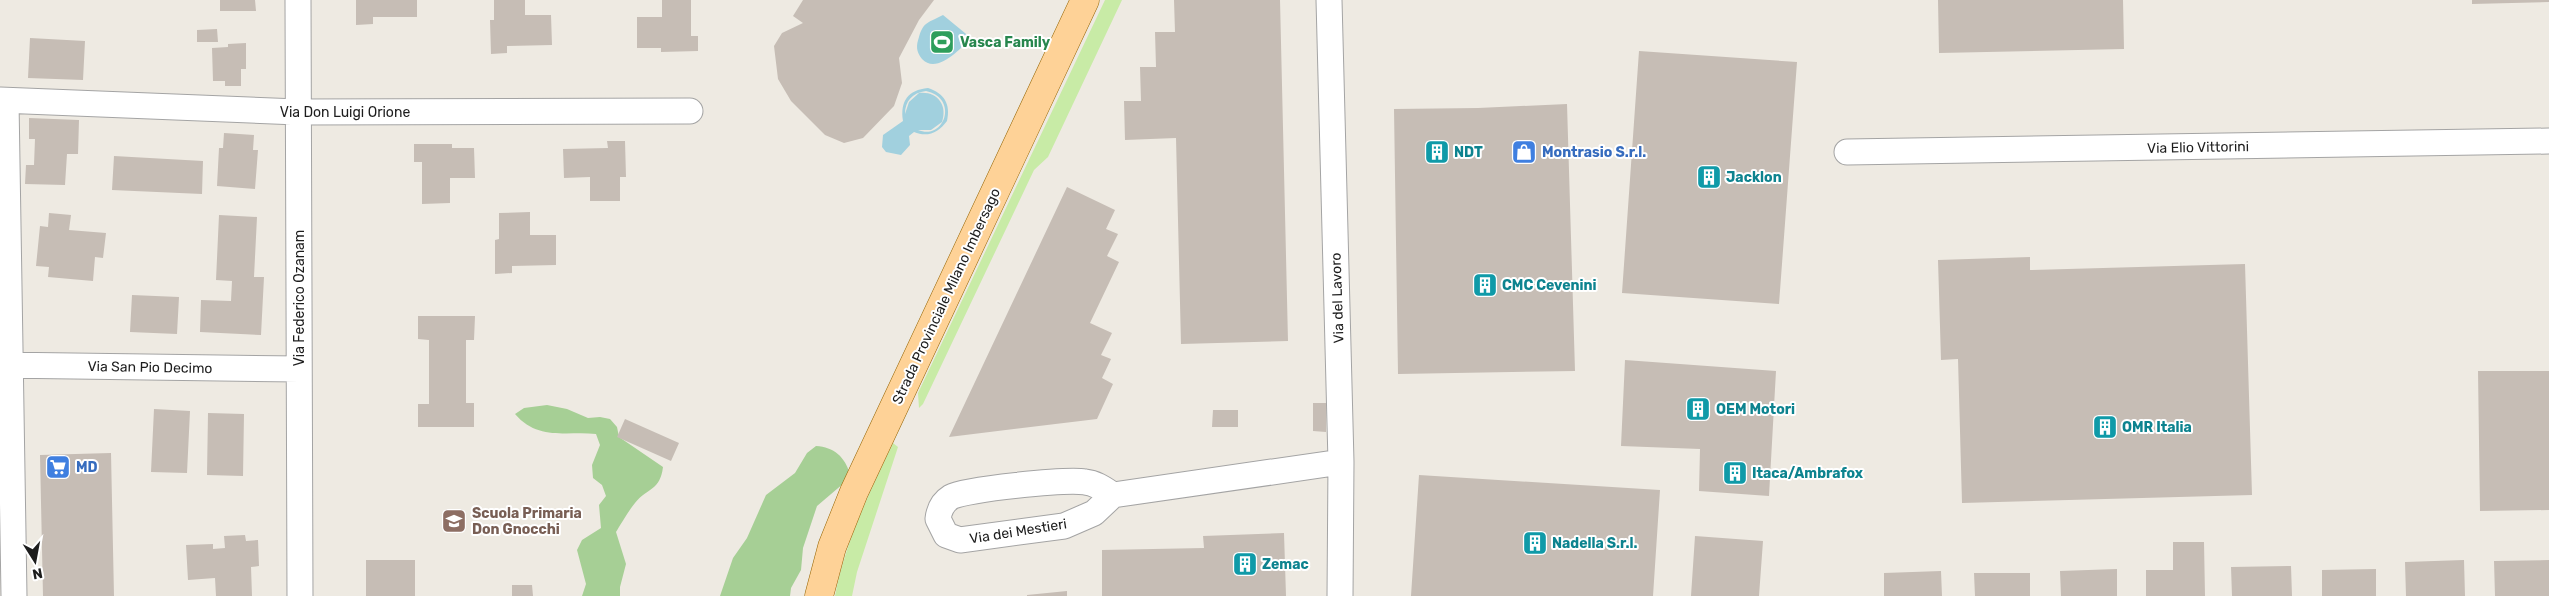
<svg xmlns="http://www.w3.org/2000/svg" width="2549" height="596" viewBox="0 0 2549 596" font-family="Rubik,sans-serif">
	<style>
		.grass { fill: #c8eba6 }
		.forest { fill: #a6cf95 }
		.water { fill: #a1d0de; fill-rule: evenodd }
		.building { fill: #c6bdb5 }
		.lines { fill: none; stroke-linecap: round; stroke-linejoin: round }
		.minor-casing { stroke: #a4a4a4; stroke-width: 27 }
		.major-casing { stroke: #956400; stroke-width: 29 }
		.minor { stroke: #fff; stroke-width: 25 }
		.major { stroke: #fed297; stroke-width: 28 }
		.labels { text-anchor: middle; stroke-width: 4; stroke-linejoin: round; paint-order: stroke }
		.leisure-label { font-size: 14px; font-weight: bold; fill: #27864d; stroke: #fff; text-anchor: start }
		.street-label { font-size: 14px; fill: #1d1d1d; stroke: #fff }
		.culture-label { font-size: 14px; font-weight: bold; fill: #0d838f; stroke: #fff; text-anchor: start }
		.shop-label { font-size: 14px; font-weight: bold; fill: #366cbe; stroke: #fff; text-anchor: start }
		.education-label { font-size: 14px; font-weight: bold; fill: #785e54; stroke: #fff; text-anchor: start }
	</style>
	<rect width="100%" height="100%" fill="#eeeae2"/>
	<path class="grass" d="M1105 0H1122L1048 157 1034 170 923 404 919 408 918 393Z
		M893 443 898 447 857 572 852 596H835C845 542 870 492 893 443Z"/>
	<path class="forest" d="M547 405 567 409 588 418 600 417 610 419 617 427 619 437 663 467C660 491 648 487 635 503 629 510 621 524 616 532L626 564 620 587V596H582L586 584 577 550 582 540 601 528 599 505 606 496 602 485 593 478 592 465 600 445 596 434C567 431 538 441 515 414L524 408Z
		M816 446C834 447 845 457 850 474L844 483 817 506 803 548 801 570 791 588 790 596H720L733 558 747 538 766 495 795 473 807 453Z"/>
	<path class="water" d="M943 15 971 38C961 48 937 75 922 59 916 51 916 46 919 37 920 33 922 27 926 24 931 20 938 18 943 15Z
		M928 88C944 93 951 104 947 121 939 132 928 138 914 132L909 136 910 145 901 155 886 152 882 147 883 135 903 121C900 101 908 90 928 88ZM926 91C959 98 945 141 918 130H931L942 122C948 105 937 91 919 93L909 102 905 114C905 101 912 93 926 91Z"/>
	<path class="building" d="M220 0H255L256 11H220Z
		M356 0H417V17H373V24L356 25Z
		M494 0H525V15H551L552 45 507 46V53L491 54 490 20H494Z
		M662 0H691V36H698V51L661 52V48H637V17H662Z
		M803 0H934L919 20 899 58 902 83 894 106 863 138 844 143 825 135 791 101 778 79 774 46 782 33 803 23 793 16Z
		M1174 0H1280L1288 341 1181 344 1176 138 1125 140 1124 101H1141L1140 67H1156L1155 32H1175Z
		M1938 0H2123L2124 49 1939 53Z
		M2472 0H2549V2L2472 4Z
		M217 29 218 42H197V30Z
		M30 38 85 41 83 80 28 78Z
		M246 43V69H241V86H225V81H213L212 48 228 47V44Z
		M1639 51 1797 62 1779 304 1622 293Z
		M1567 104 1575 371 1398 374 1394 109 1478 108Z
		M29 118 79 120 78 154H67L65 185 25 184 26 165H34L35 139H29Z
		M224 133 254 135 253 150H258L255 189 217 186 219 148H223Z
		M607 141H625L626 177H620V201H590V177L564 178 563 149 608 148Z
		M414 144H452V148H474L475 178H450V203L422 204V162H414Z
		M114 156 203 161 202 194 112 190Z
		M1067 187 1115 210 1106 229 1118 234 1107 256 1119 262 1090 323 1112 333 1101 355 1111 359 1102 378 1113 384 1097 419 949 437Z
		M530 212V235H556V265L512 266V273L495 274V240L499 239V213Z
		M49 213 71 215 69 230 106 233 103 258 95 257 93 281 48 277 49 267 36 266 40 226 48 227Z
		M219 215 257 217 254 277H264L261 335 200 332 201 300 231 301 232 281 216 280Z
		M2030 257V270L2245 264 2252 495 1962 503 1958 359 1941 360 1938 260Z
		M132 295 179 297 177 334 130 332Z
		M418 316H475L474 340H466V403H474V427H418V404H429V340L418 339Z
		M1625 360 1776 371 1769 496 1699 491 1700 449 1621 446Z
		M2478 371H2549V510L2480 511Z
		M1313 403H1326V432L1313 431Z
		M154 409 190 411 187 473 151 472Z
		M1213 410H1238V427H1212Z
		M208 413 244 414 243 476 207 475Z
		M625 419 679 443 671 461 617 437Z
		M111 453 114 596H43L40 455Z
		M1419 475 1660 490 1653 596H1411Z
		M1284 533 1286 596H1102V550L1204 548 1203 536Z
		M245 535 246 541 258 540 259 566 251 567 252 596H216L215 578 188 580 186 545 213 544V549L225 548 224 536Z
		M1695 536 1763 541 1759 596H1691Z
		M2173 542H2204L2205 596H2146V570H2173Z
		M366 560H415V596H366Z
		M2464 560 2465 596H2406L2405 562Z
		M2549 560V596H2495L2494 561Z
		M2291 566 2292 596H2232L2231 567Z
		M2117 569V596H2061L2060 571Z
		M2376 569V596H2322V570Z
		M1941 571 1942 596H1884V573Z
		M1974 573H2030V596H1975Z
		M512 585H532L533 596H512Z
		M1067 591V596H1027V595Z"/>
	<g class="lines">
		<defs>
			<path id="minor" d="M298 0 300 596
				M1329 0 1341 462 1340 596
				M0 100 298 112 690 111
				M6 101 14 596
				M1847 152 2549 141
				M0 365 299 369
				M1113 495C1104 489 1096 483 1085 482 1067 479 965 489 951 497 943 502 939 510 938 519L946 535 960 540 1064 526 1094 513 1113 495 1341 462"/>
			<path id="major" d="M819 596 832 547 854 492 1085 0"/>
		</defs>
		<use href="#minor" class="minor-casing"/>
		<use href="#major" class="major-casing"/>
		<use href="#minor" class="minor"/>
		<use href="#major" class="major"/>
	</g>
	<defs>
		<symbol id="stadium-square" viewBox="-11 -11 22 22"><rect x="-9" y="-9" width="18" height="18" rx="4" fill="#2e9e5b" stroke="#fff"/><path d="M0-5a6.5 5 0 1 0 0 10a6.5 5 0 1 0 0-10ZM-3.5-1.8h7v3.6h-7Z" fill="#fff"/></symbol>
		<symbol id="building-square" viewBox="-11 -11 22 22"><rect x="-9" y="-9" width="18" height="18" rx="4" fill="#0f9aa8" stroke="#fff"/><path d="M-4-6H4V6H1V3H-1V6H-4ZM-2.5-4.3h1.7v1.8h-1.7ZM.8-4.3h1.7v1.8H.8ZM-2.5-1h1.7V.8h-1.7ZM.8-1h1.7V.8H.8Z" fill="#fff"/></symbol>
		<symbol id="shop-square" viewBox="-11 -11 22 22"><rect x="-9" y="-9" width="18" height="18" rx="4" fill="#3f7fe0" stroke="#fff"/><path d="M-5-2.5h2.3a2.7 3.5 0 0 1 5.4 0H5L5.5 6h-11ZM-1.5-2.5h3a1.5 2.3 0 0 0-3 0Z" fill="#fff"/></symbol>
		<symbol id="supermarket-square" viewBox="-11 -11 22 22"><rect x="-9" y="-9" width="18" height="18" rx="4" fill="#3f7fe0" stroke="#fff"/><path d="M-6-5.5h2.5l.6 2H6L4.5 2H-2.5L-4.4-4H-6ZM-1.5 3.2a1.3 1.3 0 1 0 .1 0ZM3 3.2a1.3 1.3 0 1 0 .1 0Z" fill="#fff"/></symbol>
		<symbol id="school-square" viewBox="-11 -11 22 22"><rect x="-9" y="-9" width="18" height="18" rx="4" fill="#8d6e63" stroke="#fff"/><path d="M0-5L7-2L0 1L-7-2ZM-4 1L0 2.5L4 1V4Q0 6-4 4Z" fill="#fff"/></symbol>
	</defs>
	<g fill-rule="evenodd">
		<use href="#stadium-square" x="928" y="28" width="28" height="28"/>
		<use href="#building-square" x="1423" y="138" width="28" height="28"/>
		<use href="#shop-square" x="1510" y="138" width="28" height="28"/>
		<use href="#building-square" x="1695" y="163" width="28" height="28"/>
		<use href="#building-square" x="1471" y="271" width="28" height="28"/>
		<use href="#building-square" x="1684" y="395" width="28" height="28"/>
		<use href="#building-square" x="2091" y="413" width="28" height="28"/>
		<use href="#supermarket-square" x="44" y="453" width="28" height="28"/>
		<use href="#building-square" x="1721" y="459" width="28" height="28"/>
		<use href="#school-square" x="440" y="507" width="28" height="28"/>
		<use href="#building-square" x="1521" y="529" width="28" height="28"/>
		<use href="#building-square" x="1231" y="550" width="28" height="28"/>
	</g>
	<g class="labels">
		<g class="leisure-label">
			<text x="960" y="47">Vasca Family</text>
		</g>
		<g class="street-label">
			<text x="345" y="117">Via Don Luigi Orione</text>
			<text transform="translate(2198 147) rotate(-1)" y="5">Via Elio Vittorini</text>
			<text transform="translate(946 296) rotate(-65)" y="5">Strada Provinciale Milano Imbersago</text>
			<text transform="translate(299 298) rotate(-90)" y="5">Via Federico Ozanam</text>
			<text transform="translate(1337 298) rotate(-92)" y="5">Via del Lavoro</text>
			<text transform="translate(150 367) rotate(1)" y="5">Via San Pio Decimo</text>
			<text transform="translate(1018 531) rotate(-9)" y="5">Via dei Mestieri</text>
		</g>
		<g class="culture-label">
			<text x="1454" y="157">NDT</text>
			<text x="1726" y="182">Jacklon</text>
			<text x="1502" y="290">CMC Cevenini</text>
			<text x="1716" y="414">OEM Motori</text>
			<text x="2122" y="432">OMR Italia</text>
			<text x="1752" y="478">Itaca/Ambrafox</text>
			<text x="1552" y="548">Nadella S.r.l.</text>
			<text x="1262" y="569">Zemac</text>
		</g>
		<g class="shop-label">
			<text x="1542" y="157">Montrasio S.r.l.</text>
			<text x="76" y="472">MD</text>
		</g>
		<g class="education-label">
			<text x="472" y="518">Scuola Primaria<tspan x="472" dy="16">Don Gnocchi</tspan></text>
		</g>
	</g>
	<g transform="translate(35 561) rotate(169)" stroke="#ffffff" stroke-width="4" paint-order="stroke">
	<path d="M0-4L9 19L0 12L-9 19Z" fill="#1d1d1d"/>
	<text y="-8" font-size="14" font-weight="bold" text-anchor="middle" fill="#1d1d1d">N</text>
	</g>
</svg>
